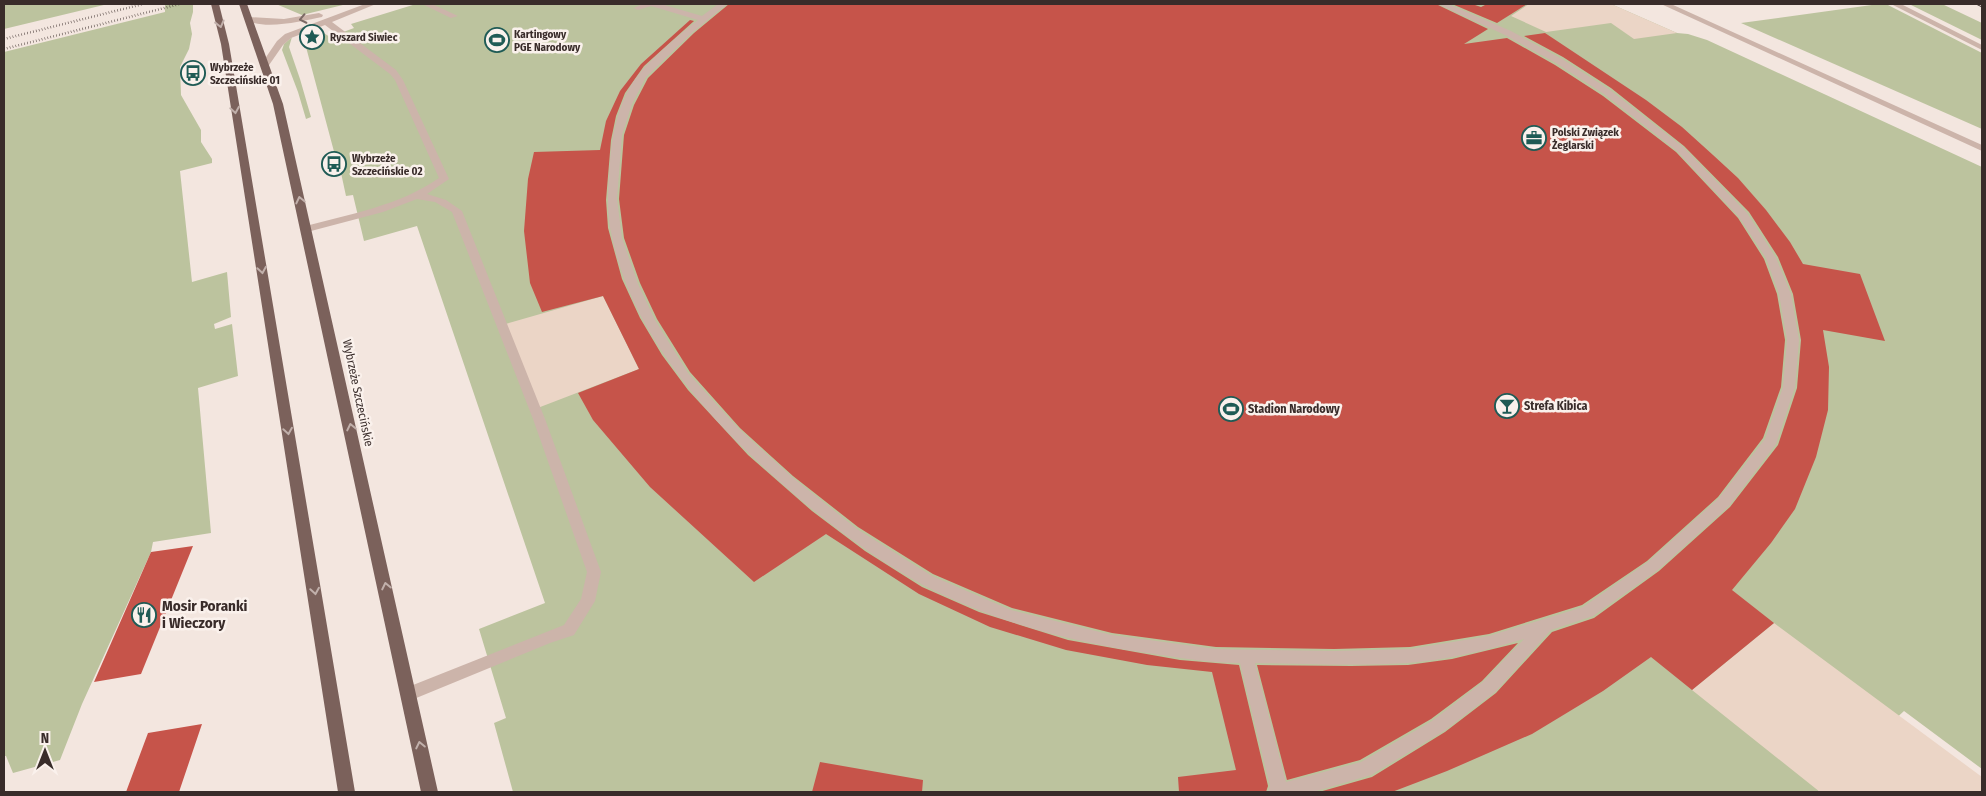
<svg xmlns="http://www.w3.org/2000/svg" width="1986" height="796" viewBox="0 0 1986 796" font-family="'Fira Sans Condensed',sans-serif">
	<style>
		.green { fill: #bcc39e }
		.plaza { fill: #ebd5c6 }
		.building { fill: #c6544a }
		.lines { fill: none; stroke-linecap: round; stroke-linejoin: round }
		.minor { fill: #ccb4aa; fill-rule: evenodd }
		.major { fill: #7b615b; fill-rule: evenodd }
		.tram { stroke: #392c2a; stroke-width: 1 }
		.rail { stroke: #392c2a; stroke-width: 2.5; stroke-dasharray: 0.5 2.5; stroke-linecap: butt }
		.oneway { stroke: #7b6964 }
		.oneway2 { stroke: #c1b0ab }
		.labels { text-anchor: middle; stroke-width: 5; stroke-linejoin: round; paint-order: stroke }
		.far-poi-label { font-size: 11px; font-weight: bold; fill: #392c2a; stroke: #faf1ec; text-anchor: start }
		.street-label { font-size: 12px; fill: #392c2a; stroke: #faf1ec }
		.poi-label { font-size: 12px; font-weight: bold; fill: #392c2a; stroke: #faf1ec; text-anchor: start }
		.near-poi-label { font-size: 15px; font-weight: bold; fill: #392c2a; stroke: #faf1ec; text-anchor: start }
	</style>
	<rect width="100%" height="100%" fill="#f3e6df"/>
	<path class="green" d="M4 4H108L4 29Z
		M165 4H193V12L190 23 192 34 189 49 180 67 181 95 201 130V142L212 159V163L180 171 192 282 227 272 231 317 214 324 215 329 232 324 238 376 198 388 211 533 153 542 151 552 82 704 60 760 13 773 6 756H4V52L165 12Z
		M276 4H347L302 15Z
		M416 4H1611L1677 33 1688 34 1707 40 1982 167V769L1904 711 1818 791 1820 792H513L494 723 506 718 479 629 545 603 417 226 364 241 353 195 346 196 338 159H336L306 47 302 41 322 32 330 37 354 28 351 24Z
		M1879 4H1886L1982 53V129L1741 23Z
		M1909 4H1942L1982 23V40Z
		M292 37 289 47 300 79 311 117 306 119 298 92 282 50 284 44Z"/>
	<path class="plaza" d="M1529 4H1611L1677 33 1634 39 1611 23 1546 32 1511 16Z
		M603 296 639 369 535 409 502 325Z
		M1774 623 1982 777V792H1820L1692 690Z"/>
	<path class="building" d="M729 4H1436L1488 29 1464 44 1507 38 1555 65 1603 96 1676 152 1738 218 1764 259 1777 294 1785 340 1781 387 1763 438 1718 497 1647 561 1582 605 1489 634 1410 647 1334 649 1216 647 1112 633 1012 608 933 574 858 527 793 476 740 428 690 372 657 319 640 283 624 238 619 199 624 135 634 105 648 78 694 33Z
		M1452 4H1472L1481 7 1487 4H1527L1497 23Z
		M690 20 694 21 644 66 625 93 616 116 611 140 606 200 608 228 622 279 640 318 662 355 688 390 748 455 812 511 865 551 922 587 979 612 1068 640 1180 660 1239 665 1268 786 1266 792H1179L1178 777 1236 770 1212 672 1147 665 1066 650 990 627 919 594 826 534 754 582 650 487 593 420 578 393 639 369 603 296 542 312 530 283 524 231 528 179 534 152 600 150 606 121 620 91 641 64Z
		M1545 33 1646 100 1682 127 1713 155 1738 178 1766 210 1790 242 1803 264 1860 274 1885 341 1823 330 1829 367 1828 410 1816 457 1795 509 1771 543 1732 590 1774 623 1692 690 1651 657 1603 691 1532 734 1447 771 1392 792H1319L1372 777 1445 732 1496 693 1552 632 1594 618 1659 571 1730 507 1778 445 1797 388 1801 340 1793 294 1778 257 1749 212 1684 146 1611 88 1563 57 1524 36Z
		M193 546 141 674 94 682 151 552Z
		M1518 643 1482 681 1431 719 1360 760 1287 780 1257 665 1351 666 1408 665 1452 659Z
		M202 724 179 792H126L148 733Z
		M820 762 923 780 922 792H812Z"/>
	<g class="lines">
		<path class="minor" d="M365 4H376L332 22 396 70 403 80 449 179 427 194 446 200 462 211 545 419 601 572 595 601 574 635 550 643 409 701 403 699 401 694 403 689 564 625 581 599 587 572 533 419 452 212 435 202 417 199 383 212 311 231H303L302 229 303 227C349 214 399 206 439 178L395 80 390 74 325 25 291 38 283 45 267 68 260 66 277 41 285 34Z
			M422 4H432L458 16 451 18Z
			M642 4H661L702 16 718 4H727L693 32 646 77 632 104 622 135 617 199 622 238 638 284 655 320 688 373 739 429 792 477 857 529 932 576 1011 610 1112 635 1216 649 1334 651 1410 649 1489 636 1583 607 1648 562 1719 498 1765 439 1783 387 1787 340 1779 294 1766 258 1739 217 1677 151 1604 94 1556 63 1505 35 1438 4H1448L1511 31 1562 59 1610 90 1683 147 1747 213 1776 258 1791 294 1799 340 1795 387 1776 444 1729 506 1658 570 1593 616 1551 630 1495 692 1444 731 1371 775 1313 792H1268L1270 786 1240 663C1213 663 1187 659 1161 655 1078 644 997 623 923 585 884 564 847 537 813 510 729 441 635 348 612 237 606 213 608 188 610 163 612 133 619 99 639 74 654 56 680 34 698 20L651 6 638 10 634 8ZM1524 639 1483 682 1432 721 1361 762 1286 782 1255 663C1306 664 1357 666 1408 663 1447 660 1487 650 1524 639Z
			M1661 4H1671L1982 145V151Z
			M1891 4H1901L1982 45V50Z
			M319 13 323 15 322 17C303 21 262 31 245 19L249 17 284 19Z"/>
		<path class="major" d="M211 4H219L229 44 355 792H338L221 44Z
			M239 4H247L283 104 438 792H421L273 104Z"/>
		<path class="tram" d="M1976 4 1982 7"/>
		<path class="rail" d="M4 39 143 4
			M4 49 180 4"/>
	</g>
	<defs><path id="oneway-chevron" d="M-2-3.5L2.5 0L-2 3.5" fill="none" stroke-width="1.6" stroke-linecap="round" stroke-linejoin="round" transform="scale(1.25)"/></defs>
	<use class="oneway" href="#oneway-chevron" transform="translate(303 19) rotate(168)"/>
	<g class="oneway2">
		<use href="#oneway-chevron" transform="translate(220 24) rotate(76)"/>
		<use href="#oneway-chevron" transform="translate(235 110) rotate(81)"/>
		<use href="#oneway-chevron" transform="translate(300 200) rotate(-103)"/>
		<use href="#oneway-chevron" transform="translate(262 270) rotate(81)"/>
		<use href="#oneway-chevron" transform="translate(351 427) rotate(-102)"/>
		<use href="#oneway-chevron" transform="translate(288 431) rotate(81)"/>
		<use href="#oneway-chevron" transform="translate(386 586) rotate(-102)"/>
		<use href="#oneway-chevron" transform="translate(315 591) rotate(81)"/>
		<use href="#oneway-chevron" transform="translate(420 745) rotate(-102)"/>
	</g>
	<defs>
		<symbol id="sight-ring" viewBox="-11 -11 22 22"><circle r="9.5" fill="#faf1ec" stroke="#1f5b55" stroke-width="1.5"/><path d="M0-6L1.8-2.2L6-1.7L2.9 1.2L3.7 5.4L0 3.3L-3.7 5.4L-2.9 1.2L-6-1.7L-1.8-2.2Z" fill="#1f5b55"/></symbol>
		<symbol id="stadium-ring" viewBox="-11 -11 22 22"><circle r="9.5" fill="#faf1ec" stroke="#1f5b55" stroke-width="1.5"/><path d="M0-5a6.5 5 0 1 0 0 10a6.5 5 0 1 0 0-10ZM-3.5-1.8h7v3.6h-7Z" fill="#1f5b55"/></symbol>
		<symbol id="bus-ring" viewBox="-11 -11 22 22"><circle r="9.5" fill="#faf1ec" stroke="#1f5b55" stroke-width="1.5"/><path d="M-5-6H5V4H4V6H2V4H-2V6H-4V4H-5ZM-3.5-4V0h7V-4ZM-3.5 1.2v1.5H-2V1.2ZM2 1.2v1.5H3.5V1.2Z" fill="#1f5b55"/></symbol>
		<symbol id="office-ring" viewBox="-11 -11 22 22"><circle r="9.5" fill="#faf1ec" stroke="#1f5b55" stroke-width="1.5"/><path d="M-6-3h4V-5.5h4V-3h4V5H-6ZM-1-4.5V-3h2v-1.5ZM-6 0V1H6V0Z" fill="#1f5b55"/></symbol>
		<symbol id="bar-ring" viewBox="-11 -11 22 22"><circle r="9.5" fill="#faf1ec" stroke="#1f5b55" stroke-width="1.5"/><path d="M-6-5H6L.8 .8V4.5H3.5V6h-7V4.5H-.8V.8Z" fill="#1f5b55"/></symbol>
		<symbol id="restaurant-ring" viewBox="-11 -11 22 22"><circle r="9.5" fill="#faf1ec" stroke="#1f5b55" stroke-width="1.5"/><path d="M-5-6h1v4h1v-4h1v4h1v-4h1v5L-1.5 .5V6h-2V.5L-5-1ZM5-6V6H3V1.5H1.5Q1.5-4 5-6Z" fill="#1f5b55"/></symbol>
	</defs>
	<g fill-rule="evenodd">
		<use href="#sight-ring" x="298" y="23" width="28" height="28"/>
		<use href="#stadium-ring" x="483" y="26" width="28" height="28"/>
		<use href="#bus-ring" x="179" y="59" width="28" height="28"/>
		<use href="#office-ring" x="1520" y="124" width="28" height="28"/>
		<use href="#bus-ring" x="320" y="150" width="28" height="28"/>
		<use href="#bar-ring" x="1493" y="392" width="28" height="28"/>
		<use href="#stadium-ring" x="1217" y="395" width="28" height="28"/>
		<use href="#restaurant-ring" x="130" y="601" width="28" height="28"/>
	</g>
	<g class="labels">
		<g class="far-poi-label">
			<text x="514" y="38">Kartingowy<tspan x="514" dy="13">PGE Narodowy</tspan></text>
			<text x="330" y="41">Ryszard Siwiec</text>
			<text x="210" y="71">Wybrzeże<tspan x="210" dy="13">Szczecińskie 01</tspan></text>
			<text x="1552" y="136">Polski Związek<tspan x="1552" dy="13">Żeglarski</tspan></text>
			<text x="352" y="162">Wybrzeże<tspan x="352" dy="13">Szczecińskie 02</tspan></text>
		</g>
		<g class="street-label">
			<text transform="translate(358 393) rotate(78)" y="4">Wybrzeże Szczecińskie</text>
		</g>
		<g class="poi-label">
			<text x="1524" y="410">Strefa Kibica</text>
			<text x="1248" y="413">Stadion Narodowy</text>
		</g>
		<g class="near-poi-label">
			<text x="162" y="611">Mosir Poranki<tspan x="162" dy="17">i Wieczory</tspan></text>
		</g>
	</g>
	<rect width="1986" height="796" fill="none" stroke="#392c2a" stroke-width="10"/>
	<g transform="translate(45 751)" stroke="#faf1ec" stroke-width="4" paint-order="stroke">
	<path d="M0-4L9 19L0 12L-9 19Z" fill="#392c2a"/>
	<text y="-8" font-size="14" font-weight="bold" text-anchor="middle" fill="#392c2a">N</text>
	</g>
</svg>
